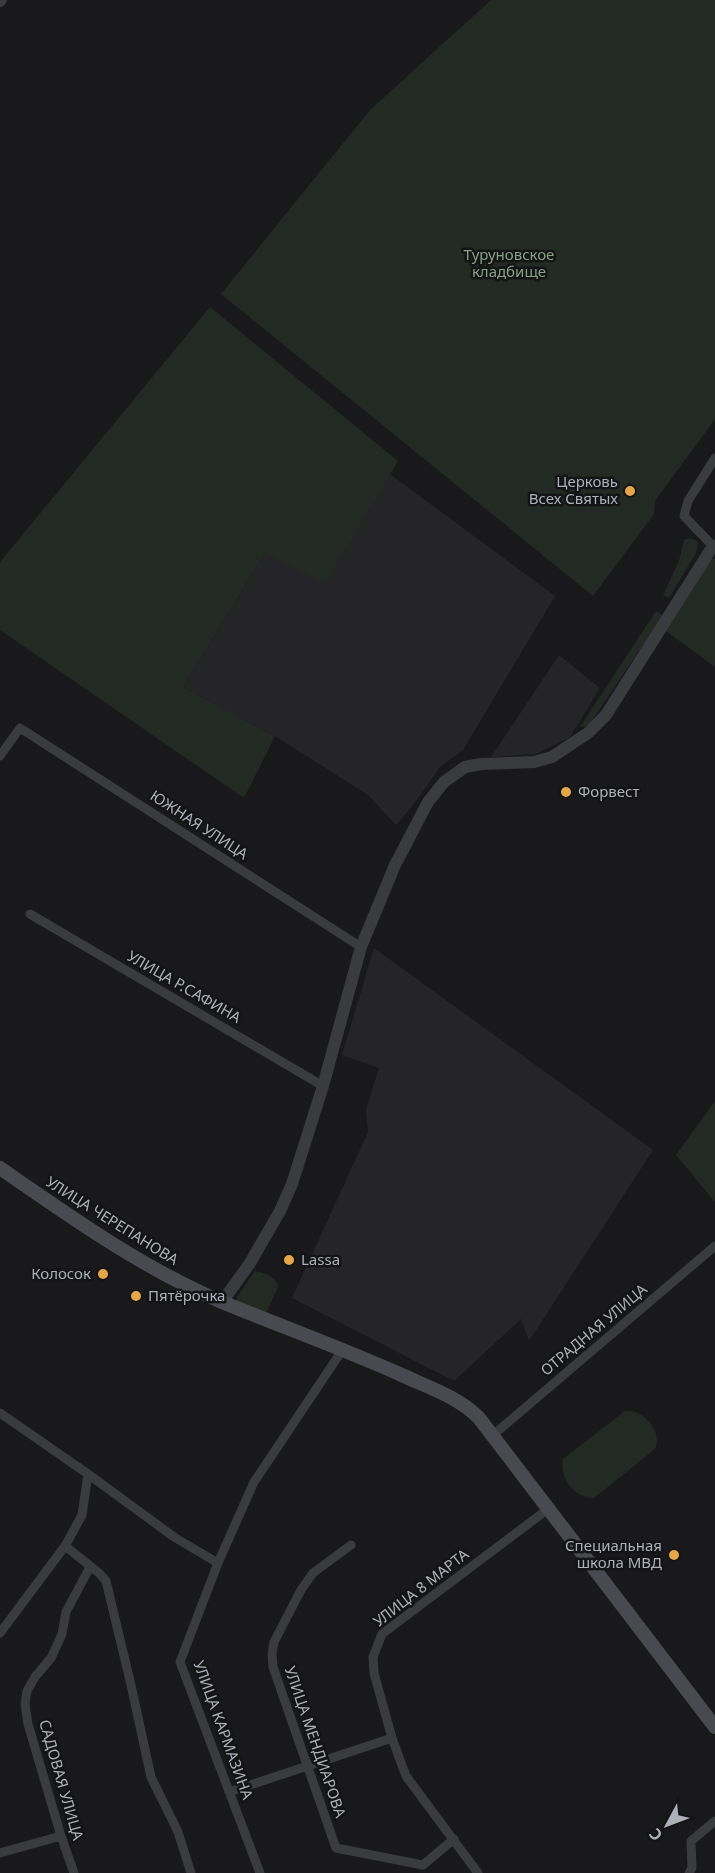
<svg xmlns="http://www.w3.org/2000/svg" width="715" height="1873" viewBox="0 0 715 1873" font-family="'Noto Sans',sans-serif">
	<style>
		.built { fill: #252527 }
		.green { fill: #232a23 }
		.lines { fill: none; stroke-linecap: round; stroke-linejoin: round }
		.minor { stroke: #3a3b3f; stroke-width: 9 }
		.tertiary { stroke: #3a3b3f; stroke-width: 12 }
		.secondary { stroke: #484a4f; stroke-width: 14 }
		.poi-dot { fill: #e4a647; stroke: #141416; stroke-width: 2 }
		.labels { text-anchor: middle; stroke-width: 5; stroke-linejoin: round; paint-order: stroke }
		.park-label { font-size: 15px; fill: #85a285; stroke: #141416 }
		.poi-label { font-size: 15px; fill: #acb1b9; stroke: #141416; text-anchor: end }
		.street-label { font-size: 15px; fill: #acb1b9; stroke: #141416 }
	</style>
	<rect width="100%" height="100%" fill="#19191b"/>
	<path class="built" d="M390 474 555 596 463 750 440 767 414 804 396 825 368 795 275 736 183 687 265 553 375 494Z
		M559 655 600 688 570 737 536 754 491 757Z
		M374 948 653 1150 529 1341 521 1319 454 1381 292 1298 368 1132 366 1110 379 1068 342 1055Z"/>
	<path class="green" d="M491 0H715V419L655 501 654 514 593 596 221 294 370 110Z
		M210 307 398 461 325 583 265 553 183 687 275 736 244 798 0 630V562Z
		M691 538 698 542 696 553 669 598 663 595 679 561 684 540Z
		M715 558V667L666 631 711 559Z
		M656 611 663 616 588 726 580 727Z
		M715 1101V1202L676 1155Z
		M255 1271C264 1273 277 1276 278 1287L267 1311 263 1314 236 1301 237 1297Z
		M625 1411C643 1409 663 1431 655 1449L594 1498C575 1498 559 1479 563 1459Z"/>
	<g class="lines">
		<path class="minor" d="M713 546 684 516 688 501 715 458
			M0 756 20 728 361 947
			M30 914 323 1086
			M0 1413 88 1474 174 1537 218 1563
			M492 1436 715 1246
			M351 1545 313 1573 301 1590 274 1642 272 1654 273 1667 336 1848 423 1865 454 1839
			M65 1546 99 1573 106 1581 131 1685 151 1777 178 1832 191 1873
			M0 1633 65 1546 82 1515 88 1474
			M229 1792 392 1738
			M0 1853 61 1836
			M74 1873 61 1836 28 1724 25 1704 27 1691 35 1677 51 1658 62 1634 66 1612 90 1567
			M260 1873 180 1662 218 1563 254 1482 343 1349
			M478 1873 406 1776 392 1738 374 1673 373 1657 382 1634 548 1509
			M689 1873 692 1868 691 1841 715 1821"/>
		<path class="tertiary" d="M0 1 1 0
			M222 1302 250 1263 280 1211 292 1184 323 1086 361 947 395 865 428 802 444 782 465 767 481 764 534 762 552 757 588 733 606 715 713 546 715 548"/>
		<path class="secondary" d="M0 1168C71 1217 142 1268 222 1302 283 1327 344 1349 404 1376 430 1388 458 1397 479 1418L715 1727"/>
	</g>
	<g class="poi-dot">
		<circle cx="630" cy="491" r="6"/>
		<circle cx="566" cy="792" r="6"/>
		<circle cx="289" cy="1260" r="6"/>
		<circle cx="103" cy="1274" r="6"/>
		<circle cx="136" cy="1296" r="6"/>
		<circle cx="674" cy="1555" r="6"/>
	</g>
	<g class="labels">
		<g class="park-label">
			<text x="509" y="260">Туруновское<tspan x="509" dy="17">кладбище</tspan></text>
		</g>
		<g class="poi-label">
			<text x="618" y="487">Церковь<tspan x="618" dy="17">Всех Святых</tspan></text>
			<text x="578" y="797" text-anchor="start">Форвест</text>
			<text x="301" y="1265" text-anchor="start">Lassa</text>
			<text x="91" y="1279">Колосок</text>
			<text x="148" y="1301" text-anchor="start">Пятёрочка</text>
			<text x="662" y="1551">Специальная<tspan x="662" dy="17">школа МВД</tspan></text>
		</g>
		<g class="street-label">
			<text transform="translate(199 825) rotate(33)" y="5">ЮЖНАЯ УЛИЦА</text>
			<text transform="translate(184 987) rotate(30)" y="5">УЛИЦА Р.САФИНА</text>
			<text transform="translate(112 1221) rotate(32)" y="5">УЛИЦА ЧЕРЕПАНОВА</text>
			<text transform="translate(594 1330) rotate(-40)" y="5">ОТРАДНАЯ УЛИЦА</text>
			<text transform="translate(421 1588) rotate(-38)" y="5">УЛИЦА 8 МАРТА</text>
			<text transform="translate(223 1730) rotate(70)" y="5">УЛИЦА КАРМАЗИНА</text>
			<text transform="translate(315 1742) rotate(71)" y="5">УЛИЦА МЕНДИАРОВА</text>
			<text transform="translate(61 1780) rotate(74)" y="5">САДОВАЯ УЛИЦА</text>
		</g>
	</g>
	<g transform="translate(667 1825) rotate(229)" stroke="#141416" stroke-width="4.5" paint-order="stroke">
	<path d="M0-4.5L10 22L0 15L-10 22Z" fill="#acb1b9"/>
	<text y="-9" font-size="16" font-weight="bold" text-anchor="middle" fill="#acb1b9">С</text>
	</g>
</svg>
